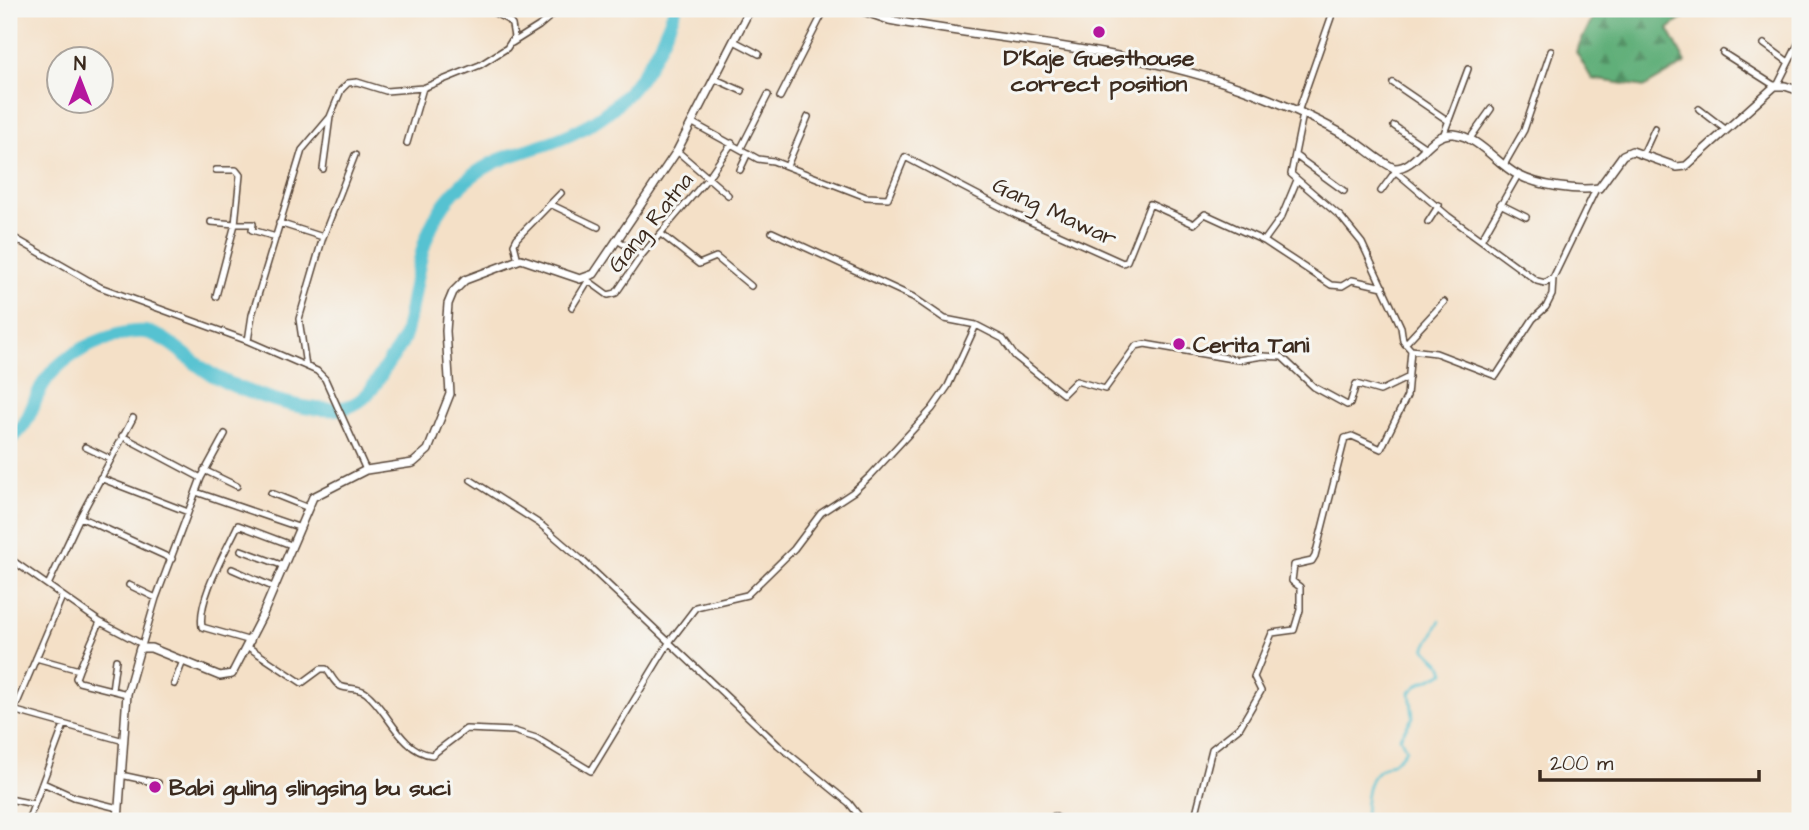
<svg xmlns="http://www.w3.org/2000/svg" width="1809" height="830" viewBox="0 0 1809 830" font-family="'Architects Daughter',sans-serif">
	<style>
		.forest { fill: url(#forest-firs); stroke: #4e6c4c; stroke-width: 2 }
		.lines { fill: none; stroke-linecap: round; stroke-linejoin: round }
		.stream { stroke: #57c2d1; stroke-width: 2.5 }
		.river { stroke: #57c2d1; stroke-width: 14 }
		.minor-casing { stroke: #574537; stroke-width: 8 }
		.tertiary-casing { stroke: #574537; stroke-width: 10 }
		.minor { stroke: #fff; stroke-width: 5 }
		.tertiary { stroke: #fff; stroke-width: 7 }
		.poi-dot { fill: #b5179e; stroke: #f6f6f2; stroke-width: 2.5 }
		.labels { text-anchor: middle; stroke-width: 6; stroke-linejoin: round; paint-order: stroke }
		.poi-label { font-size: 23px; font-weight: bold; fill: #3b2a1e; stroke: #f6f6f2; text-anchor: start }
		.street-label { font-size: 23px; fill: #3b2a1e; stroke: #f6f6f2 }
	</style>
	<defs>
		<pattern id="forest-firs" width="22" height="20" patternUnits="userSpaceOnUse" patternTransform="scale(1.75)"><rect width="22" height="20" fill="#61af79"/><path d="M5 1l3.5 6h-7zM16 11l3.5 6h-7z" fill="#518f63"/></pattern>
	</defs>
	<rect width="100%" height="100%" fill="#f6f6f2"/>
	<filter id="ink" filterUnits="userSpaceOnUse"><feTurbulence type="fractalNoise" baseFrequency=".0143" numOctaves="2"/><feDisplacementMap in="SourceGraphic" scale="14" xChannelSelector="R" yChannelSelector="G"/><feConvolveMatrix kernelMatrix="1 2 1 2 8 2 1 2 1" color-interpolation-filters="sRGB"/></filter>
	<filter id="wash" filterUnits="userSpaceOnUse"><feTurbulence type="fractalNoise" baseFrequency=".00686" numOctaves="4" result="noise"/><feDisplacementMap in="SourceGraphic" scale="28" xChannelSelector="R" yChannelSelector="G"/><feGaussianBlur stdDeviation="1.57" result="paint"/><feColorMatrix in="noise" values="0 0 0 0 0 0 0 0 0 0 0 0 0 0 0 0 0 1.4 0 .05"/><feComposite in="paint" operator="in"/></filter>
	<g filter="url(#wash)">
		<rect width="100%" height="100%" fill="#f4e0c7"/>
		<path class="forest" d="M1597 9H1695L1668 29 1686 63 1645 87 1592 79 1576 52Z"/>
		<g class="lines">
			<path class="stream" d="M1365 821C1365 808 1366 782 1376 773 1386 763 1399 763 1406 749L1400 737 1413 717 1410 692 1419 684 1445 672 1443 666 1425 649 1440 620"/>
			<path class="river" d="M9 439C28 429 32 404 42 386 56 361 87 344 114 336 125 333 139 330 150 333 172 340 191 362 211 374 241 392 313 417 347 407 366 401 374 387 383 371 390 358 401 349 405 335 418 285 416 232 454 192 483 162 509 156 546 144 617 120 650 77 675 9"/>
		</g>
	</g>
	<g filter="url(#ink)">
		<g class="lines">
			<defs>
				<path id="minor" d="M734 41 759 54
					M512 43 539 26 559 9
					M1764 44 1787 61
					M1723 53 1775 86
					M715 79 742 91
					M1393 83 1447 120
					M1777 86 1800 40
					M780 97 825 9
					M1699 109 1725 129
					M1298 112 1334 9
					M693 123 758 159 773 161 866 197 888 198 905 157 1016 215 1123 263 1127 261 1150 204 1194 224 1205 214 1264 241 1331 285 1342 286 1352 280 1383 287
					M1394 126 1426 148
					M1443 136 1468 69
					M1469 140 1491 109
					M407 143 423 88
					M741 148 768 95
					M677 151 728 195
					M1644 152 1655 128
					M1296 156 1344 191
					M1504 165 1524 130 1551 51
					M787 166 808 117
					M323 169 330 117
					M740 170 748 153
					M1395 171 1448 216 1537 281 1545 283 1553 278
					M1381 191 1397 169
					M550 204 598 227
					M1500 204 1526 217
					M1799 208 1800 206
					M211 222 235 224 240 175 236 170H216
					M1428 222 1439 205
					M279 223 323 237
					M772 232 913 297 945 319 976 325
					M661 234 699 264 716 257 751 286
					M9 235 100 287 248 341
					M617 240 642 255
					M1481 240 1518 175
					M1264 241 1282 216 1297 180
					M518 260 514 244 517 238 561 193
					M586 279 608 295 616 293 642 255 707 179 732 143
					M216 296 235 224H253L252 230 276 237
					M572 307 588 281
					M1405 344 1444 302
					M1411 350 1436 353 1496 376 1533 319 1546 307 1552 295 1553 278 1596 189
					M306 366 299 319 323 237 355 155
					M122 436 201 478
					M85 447 110 459
					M204 470 237 486
					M366 470 325 379 317 371 248 341 252 315 302 150 330 117 341 90 348 83 357 82 386 91 423 88 480 65 507 48 514 37 512 25 508 20 487 9
					M100 478 188 512
					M471 480 540 524 583 561 778 745 849 803 863 821
					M196 492 298 527
					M271 493 306 507
					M80 517 172 559
					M241 550 284 566
					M9 558 100 622 142 644
					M232 569 275 588
					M48 585 80 517 133 418
					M129 585 156 598
					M251 641 202 627C197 600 226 551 238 525L291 545
					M142 646 156 598 201 478 225 434
					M248 647 302 683 321 669H326C331 674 334 683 340 686 349 690 358 687 366 693 388 710 401 752 432 755L466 729 514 731 536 738 591 771 670 641 696 607 747 595 794 549 821 513 853 492 871 475 932 409 948 386 976 325 1003 339 1015 356 1063 394 1076 381 1105 389 1136 346 1145 344 1238 360 1263 356 1282 357 1314 387 1347 405 1350 404 1356 384 1380 391 1409 377
					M36 658 79 670 100 622
					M79 670 76 678 79 682 127 694
					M174 684 183 661
					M112 690 116 660
					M9 709 124 741
					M9 722 62 597
					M121 775 158 783
					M43 783 74 797 118 808
					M9 799 34 804
					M118 818 144 821
					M28 821 64 725
					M1048 821 1054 816 1064 821
					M1194 821 1212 749 1240 727 1261 691 1254 677 1272 633 1294 630 1300 610V587L1292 581 1294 565 1312 561 1315 556 1345 438 1352 436 1381 449 1407 396 1411 350 1403 341 1401 327 1362 243 1341 217 1291 174 1303 114"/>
				<path id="tertiary" d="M857 9 889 20C1017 43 1147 49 1269 99 1299 111 1331 126 1359 144 1370 152 1381 162 1394 168 1418 169 1428 132 1454 134 1479 137 1497 164 1518 175 1539 186 1576 191 1599 188L1623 155 1632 151 1677 167 1686 166 1775 86H1785L1800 91
					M118 821 127 694 140 648H151L220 676 232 674 262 616 313 497 366 470 413 463 428 450 450 394 446 331 448 304 453 292 465 280 521 259 580 279 594 274 677 151 750 9"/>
			</defs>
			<use href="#minor" class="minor-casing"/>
			<use href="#tertiary" class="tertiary-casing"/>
			<use href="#minor" class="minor"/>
			<use href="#tertiary" class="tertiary"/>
		</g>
	</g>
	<g class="poi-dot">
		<circle cx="1099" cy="32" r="7"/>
		<circle cx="1179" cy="344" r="7"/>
		<circle cx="155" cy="787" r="7"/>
	</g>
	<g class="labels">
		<g class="poi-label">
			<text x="1099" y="65" text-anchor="middle">D'Kaje Guesthouse<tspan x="1099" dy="26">correct position</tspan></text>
			<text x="1193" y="352">Cerita Tani</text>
			<text x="169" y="795">Babi guling slingsing bu suci</text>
		</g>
		<g class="street-label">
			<text transform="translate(1055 211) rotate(25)" y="8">Gang Mawar</text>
			<text transform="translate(650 222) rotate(-51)" y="8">Gang Ratna</text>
		</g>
	</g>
	<rect width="1809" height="830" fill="none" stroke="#f6f6f2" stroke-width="35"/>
	<g transform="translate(80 80)"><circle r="33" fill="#f6f6f2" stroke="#aba49d" stroke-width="2"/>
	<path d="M0-5L12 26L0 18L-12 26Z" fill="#b5179e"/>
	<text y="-10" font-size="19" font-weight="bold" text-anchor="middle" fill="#3b2a1e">N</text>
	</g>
	<path d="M1540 770v10h219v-10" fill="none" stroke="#3b2a1e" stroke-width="3.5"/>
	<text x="1550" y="770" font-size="21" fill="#3b2a1e" stroke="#f6f6f2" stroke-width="5" paint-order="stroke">200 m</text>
</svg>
